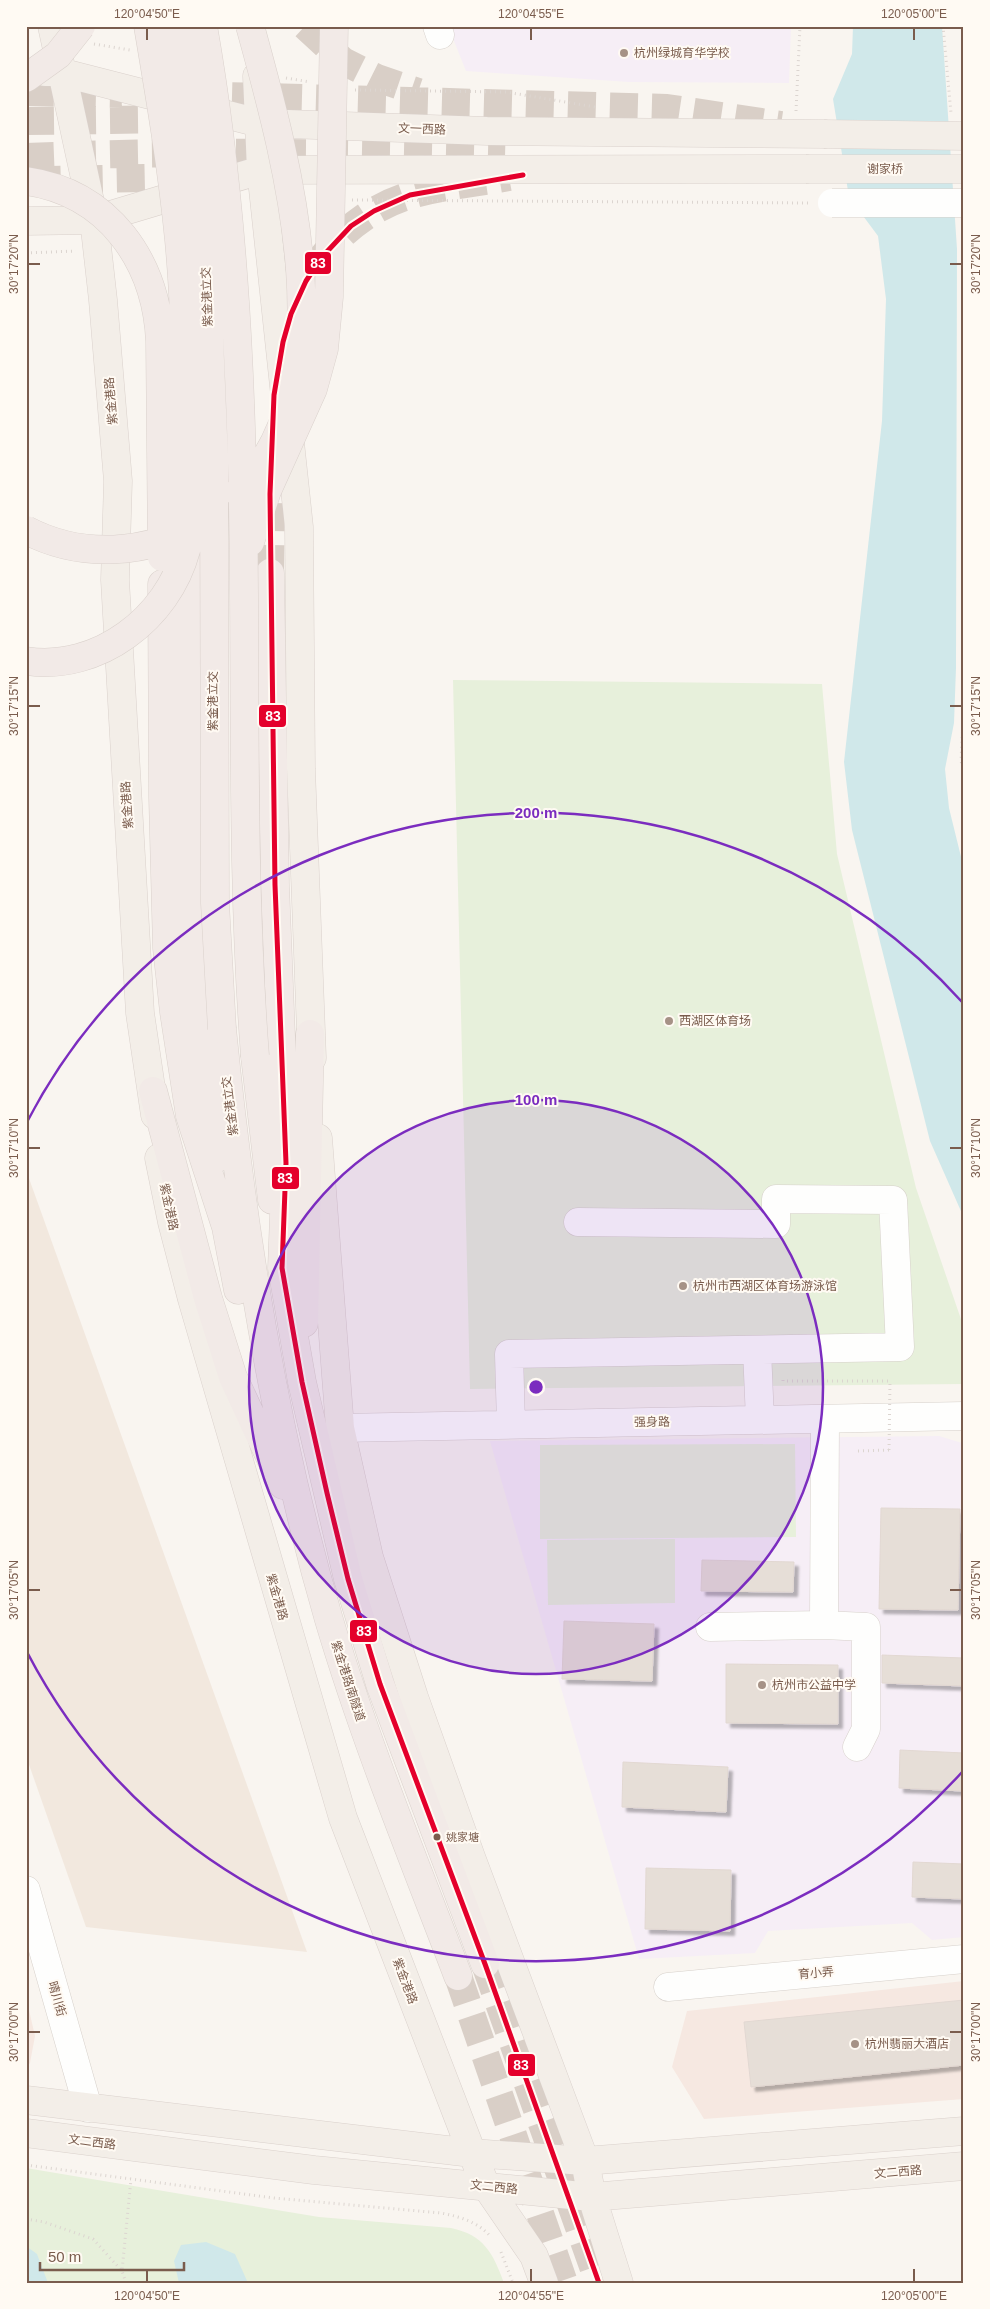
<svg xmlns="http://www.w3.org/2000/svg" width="990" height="2309" viewBox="0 0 990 2309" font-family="Arial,'Noto Sans SC',sans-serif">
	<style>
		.residential { fill: #f2e8de }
		.commercial { fill: #f6e8e1 }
		.education { fill: #f6eef6 }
		.green { fill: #e7f0db }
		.water { fill: #d0e8ea }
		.building { fill: #e6ded7; stroke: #e2d8d2; filter: url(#shadow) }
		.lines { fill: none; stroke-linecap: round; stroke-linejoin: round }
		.highway-tunnel { stroke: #d9cfc7; stroke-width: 28; stroke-dasharray: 28 14; stroke-linecap: butt }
		.minor-casing { stroke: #d7d1cb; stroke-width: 29 }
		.major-casing { stroke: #dad1cc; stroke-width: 29 }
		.highway-casing { stroke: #dad1cc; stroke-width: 29 }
		.path { stroke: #dcd5d0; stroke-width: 3; stroke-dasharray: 1 4; stroke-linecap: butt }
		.minor { stroke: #fefefd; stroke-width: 28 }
		.major { stroke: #f3eee8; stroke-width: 28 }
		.highway { stroke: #f2eae7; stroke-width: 28 }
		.minor-bridge-casing { stroke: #d7d1cb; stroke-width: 29; stroke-linecap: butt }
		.major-bridge-casing { stroke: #dad1cc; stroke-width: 29; stroke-linecap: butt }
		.highway-bridge-casing { stroke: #dad1cc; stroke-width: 29; stroke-linecap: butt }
		.path-bridge { stroke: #dcd5d0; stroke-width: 3; stroke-dasharray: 1 4; stroke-linecap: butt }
		.minor-bridge { stroke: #fefefd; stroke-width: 28 }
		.major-bridge { stroke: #f3eee8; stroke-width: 28 }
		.highway-bridge { stroke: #f2eae7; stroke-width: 28 }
		.bus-1-casing { stroke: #fffaf3; stroke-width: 9 }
		.bus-1 { stroke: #e4002b; stroke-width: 5 }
		.ticks { fill: none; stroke: #7a5c4d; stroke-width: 2 }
		.ring { fill: none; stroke: #7b2cbf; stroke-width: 2.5 }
		.poi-dot { fill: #a69286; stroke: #fffaf3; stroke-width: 2 }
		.bus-dot { fill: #7a5c4d; stroke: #fffaf3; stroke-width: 2 }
		.labels { text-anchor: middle; stroke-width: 4; stroke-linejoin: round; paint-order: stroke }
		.bus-label { font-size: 11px; fill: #7a5c4d; stroke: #fffaf3; text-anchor: start }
		.poi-label { font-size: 12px; fill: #7a5c4d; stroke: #fffaf3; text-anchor: start }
		.street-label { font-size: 12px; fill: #7a5c4d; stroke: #fffaf3 }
		.centre { fill: #7b2cbf; stroke: #fffaf3; stroke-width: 2.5 }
		.ring-label { font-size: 15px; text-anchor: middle; font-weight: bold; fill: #7b2cbf; stroke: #fffaf3; stroke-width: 4; stroke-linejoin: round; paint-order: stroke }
		.line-badge { stroke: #fffaf3; stroke-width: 2 }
		.badge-label { font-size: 14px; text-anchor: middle; font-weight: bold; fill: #fff }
		.neatline { fill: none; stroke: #7a5c4d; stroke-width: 2 }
		.ticks-label { font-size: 12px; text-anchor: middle; fill: #7a5c4d }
	</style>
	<defs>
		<filter id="shadow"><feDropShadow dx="4.5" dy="4.5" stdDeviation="1" flood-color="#0004"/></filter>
	</defs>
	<rect width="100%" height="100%" fill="#f9f5f0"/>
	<path class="residential" d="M26 1170 307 1952 86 1927 26 1756Z"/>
	<path class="commercial" d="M964 1981V2099L704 2119 672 2067 687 2011Z
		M26 1997 35 2036 30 2063 26 2069Z"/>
	<path class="education" d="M448 26H791L789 83 629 82 466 71Z
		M939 1436 962 1443 964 1446V1937L932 1940 912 1923 768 1931 755 1953 639 1959 490 1441Z"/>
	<path class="green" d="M453 680 822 684 837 854 916 1188 964 1328V1384L470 1389Z
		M795 1444 796 1537 540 1539V1445Z
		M675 1539V1603L548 1605 547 1540Z
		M26 2168 319 2217 451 2228C484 2235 493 2253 504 2283H26Z"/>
	<path class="water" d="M853 26H942L957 249 956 668 954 723 945 769 949 808 964 869V1218L930 1141 852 830 844 762 882 421 886 299 878 236 849 197 833 99 852 54Z
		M206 2242 235 2254 248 2283H179L174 2261 181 2245Z
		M26 2246 37 2254 48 2283H26Z"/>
	<path class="building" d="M881 1508 960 1509 958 1610 879 1609Z
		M702 1560 794 1562 793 1592 701 1591Z
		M564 1621 654 1624 652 1681 562 1679Z
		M882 1655 964 1658V1686L882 1683Z
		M726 1664 838 1665V1724L726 1723Z
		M900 1750 964 1753V1791L899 1788Z
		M623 1762 728 1767 726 1812 622 1807Z
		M913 1862 964 1864V1899L912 1897Z
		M646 1868 731 1870 730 1931 645 1929Z
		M964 2000V2065L751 2087 744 2022Z"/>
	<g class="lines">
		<path class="highway-tunnel" d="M305 26 343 61 377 78 418 92
			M26 92 122 94
			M190 95 667 108 781 125
			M26 121 187 119
			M26 157C186 150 345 153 505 157
			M33 183 51 180 194 177
			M296 302C318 252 357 211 411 195 442 186 477 183 509 177
			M270 573 271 487
			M485 1964 599 2283
			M458 1976 564 2283"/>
		<defs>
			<path id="minor" d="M437 26 440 35
				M757 1350 760 1420
				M511 1424 509 1354 900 1347 893 1200 776 1199V1224L578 1222
				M340 1428 964 1416
				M824 1625 825 1419
				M710 1627 824 1625 866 1627V1729L857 1747
				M26 1890 88 2108
				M668 1987 964 1959"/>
			<path id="major" d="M52 26 94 220 103 300 118 481 115 580 140 1013 155 1115
				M45 72H60L259 123 487 131 824 134
				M257 76 261 170 299 527 301 769 312 1058
				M26 221 94 220 261 170 806 169
				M318 1138 340 1428 369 1557 414 1697 471 1857 585 2161 592 2197 619 2283
				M159 1158 172 1222 192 1299 343 1818 472 2153 486 2186 534 2256 544 2283
				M26 2100 472 2153 585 2161 964 2131
				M26 2133 314 2170 592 2197 964 2166"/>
			<path id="highway" d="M187 549C187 677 185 805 192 932 196 1008 207 1083 217 1158
				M270 573 275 885 286 1163 282 1268 302 1382 348 1579 380 1684 485 1964
				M162 584 163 798 167 948 174 1012 190 1116 226 1227 238 1290
				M222 1029C242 1228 273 1428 329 1620 365 1741 413 1858 458 1976
				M255 1056 272 1200
				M153 1091 208 1298 233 1377 283 1485
				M304 1323 310 1034"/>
		</defs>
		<use href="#minor" class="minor-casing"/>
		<use href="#major" class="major-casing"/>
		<use href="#highway" class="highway-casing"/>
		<path class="path" d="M943 26 951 113
			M94 44 130 50
			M286 78 310 82
			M355 90 506 92 595 107
			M796 111 800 26
			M352 200 811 203
			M26 253 76 251
			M964 702 961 761 964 772
			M783 1380V1381H890
			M858 1451 889 1450
			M26 2165 274 2198 441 2213C461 2217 478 2222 491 2237
			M26 2219 44 2222 93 2239 122 2271
			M501 2252 513 2283
			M126 2283 122 2271 131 2179"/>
		<use href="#minor" class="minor"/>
		<use href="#major" class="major"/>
		<use href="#highway" class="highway"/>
		<defs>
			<path id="minor-bridge" d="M832 203H964"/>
			<path id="major-bridge" d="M824 134 964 136
				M806 169H964"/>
			<path id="highway-bridge" d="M175 26 196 161 206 261 214 460 215 903 222 1029
				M203 26C236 214 243 405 244 595 245 749 243 902 255 1056
				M26 78 58 55 81 26
				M26 181C109 193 156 261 160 341L162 557
				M238 492C351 384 286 157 250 26
				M26 530C81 559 148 555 201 523
				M250 542 267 491 313 389 324 349 329 297 334 26
				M26 661C98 672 168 618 186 550 189 542 188 532 188 524 190 492 188 461 187 429 186 366 185 303 179 240 172 168 160 97 148 26"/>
		</defs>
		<use href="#minor-bridge" class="minor-bridge-casing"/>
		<use href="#major-bridge" class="major-bridge-casing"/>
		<use href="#highway-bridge" class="highway-bridge-casing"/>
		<path class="path-bridge" d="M889 1450 890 1381"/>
		<use href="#minor-bridge" class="minor-bridge"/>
		<use href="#major-bridge" class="major-bridge"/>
		<use href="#highway-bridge" class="highway-bridge"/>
		<defs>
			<path id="bus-1" d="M523 175 410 195 374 211 351 226 322 257 306 281 291 314 283 342 274 395 270 494 275 885 286 1163 282 1268 302 1382 327 1493 348 1579 380 1684 485 1964 599 2283"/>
		</defs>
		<use href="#bus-1" class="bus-1-casing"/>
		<use href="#bus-1" class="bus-1"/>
	</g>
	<path class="ticks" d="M147 28V40M531 28V40M914 28V40M28 264H40M950 264H962M28 706H40M950 706H962M28 1148H40M950 1148H962M28 1590H40M950 1590H962M28 2032H40M950 2032H962M147 2269V2282M531 2269V2282M914 2269V2282"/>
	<circle cx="536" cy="1387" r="287" fill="#7b2cbf" fill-opacity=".12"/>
	<g class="ring">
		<circle cx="536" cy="1387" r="287"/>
		<path d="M963 1771A574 574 0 0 1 27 1652M27 1122A574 574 0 0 1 963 1003"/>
	</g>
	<g class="poi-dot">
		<circle cx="624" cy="53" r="5"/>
		<circle cx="669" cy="1021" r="5"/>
		<circle cx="683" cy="1286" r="5"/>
		<circle cx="762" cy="1685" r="5"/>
		<circle cx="855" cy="2044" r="5"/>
	</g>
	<circle class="bus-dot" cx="437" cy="1837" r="4.5"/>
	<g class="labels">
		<g class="bus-label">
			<text x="446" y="1841">姚家塘</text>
		</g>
		<g class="poi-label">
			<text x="634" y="57">杭州绿城育华学校</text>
			<text x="679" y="1025">西湖区体育场</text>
			<text x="693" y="1290">杭州市西湖区体育场游泳馆</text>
			<text x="772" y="1689">杭州市公益中学</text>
			<text x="865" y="2048">杭州翡丽大酒店</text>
		</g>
		<g class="street-label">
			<text transform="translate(422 129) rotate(2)" y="4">文一西路</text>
			<text x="885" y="173">谢家桥</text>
			<text transform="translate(207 297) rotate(-92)" y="4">紫金港立交</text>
			<text transform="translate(111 401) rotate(-95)" y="4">紫金港路</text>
			<text transform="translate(213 701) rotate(-90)" y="4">紫金港立交</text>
			<text transform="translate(127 805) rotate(-94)" y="4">紫金港路</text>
			<text transform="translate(230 1106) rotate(-97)" y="4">紫金港立交</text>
			<text transform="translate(169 1207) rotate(78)" y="4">紫金港路</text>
			<text transform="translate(652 1422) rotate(-1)" y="4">强身路</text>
			<text transform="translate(277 1597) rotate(74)" y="4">紫金港路</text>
			<text transform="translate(348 1681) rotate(72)" y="4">紫金港路南隧道</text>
			<text transform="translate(816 1973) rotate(-5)" y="4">育小弄</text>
			<text transform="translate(405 1981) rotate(69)" y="4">紫金港路</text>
			<text transform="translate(57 1999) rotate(74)" y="4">晴川街</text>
			<text transform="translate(92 2142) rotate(7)" y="4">文二西路</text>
			<text transform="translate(898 2172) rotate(-5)" y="4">文二西路</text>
			<text transform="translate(494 2187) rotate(6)" y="4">文二西路</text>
		</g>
	</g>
	<circle cx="536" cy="1387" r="8" class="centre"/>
	<g class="ring-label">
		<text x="536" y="818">200 m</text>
		<text x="536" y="1105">100 m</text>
	</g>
	<g class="line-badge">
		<rect x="304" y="251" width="28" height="24" rx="5" fill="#e4002b"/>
		<rect x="258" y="704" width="29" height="24" rx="5" fill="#e4002b"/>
		<rect x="271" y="1166" width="29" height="24" rx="5" fill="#e4002b"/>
		<rect x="349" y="1619" width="29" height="24" rx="5" fill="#e4002b"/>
		<rect x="507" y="2053" width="29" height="24" rx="5" fill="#e4002b"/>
	</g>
	<g class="badge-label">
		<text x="318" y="268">83</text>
		<text x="273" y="721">83</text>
		<text x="285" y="1183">83</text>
		<text x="364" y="1636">83</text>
		<text x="521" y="2070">83</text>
	</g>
	<rect width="990" height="2309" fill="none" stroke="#fffaf3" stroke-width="55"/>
	<path d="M40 2262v8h144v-8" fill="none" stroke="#7a5c4d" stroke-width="2.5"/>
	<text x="48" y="2262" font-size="15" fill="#7a5c4d" stroke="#fffaf3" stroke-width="4" paint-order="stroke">50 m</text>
	<rect x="28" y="28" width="934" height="2254" class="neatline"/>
	<g class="ticks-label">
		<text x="147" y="18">120°04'50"E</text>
		<text x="531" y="18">120°04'55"E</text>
		<text x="914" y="18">120°05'00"E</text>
		<text transform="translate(14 264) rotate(-90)" y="4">30°17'20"N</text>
		<text transform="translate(976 264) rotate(-90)" y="4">30°17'20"N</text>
		<text transform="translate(14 706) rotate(-90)" y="4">30°17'15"N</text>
		<text transform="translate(976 706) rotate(-90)" y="4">30°17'15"N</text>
		<text transform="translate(14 1148) rotate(-90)" y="4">30°17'10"N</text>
		<text transform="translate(976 1148) rotate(-90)" y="4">30°17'10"N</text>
		<text transform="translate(14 1590) rotate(-90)" y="4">30°17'05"N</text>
		<text transform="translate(976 1590) rotate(-90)" y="4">30°17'05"N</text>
		<text transform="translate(14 2032) rotate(-90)" y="4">30°17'00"N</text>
		<text transform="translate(976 2032) rotate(-90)" y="4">30°17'00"N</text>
		<text x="147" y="2300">120°04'50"E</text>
		<text x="531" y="2300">120°04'55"E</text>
		<text x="914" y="2300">120°05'00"E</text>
	</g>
</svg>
